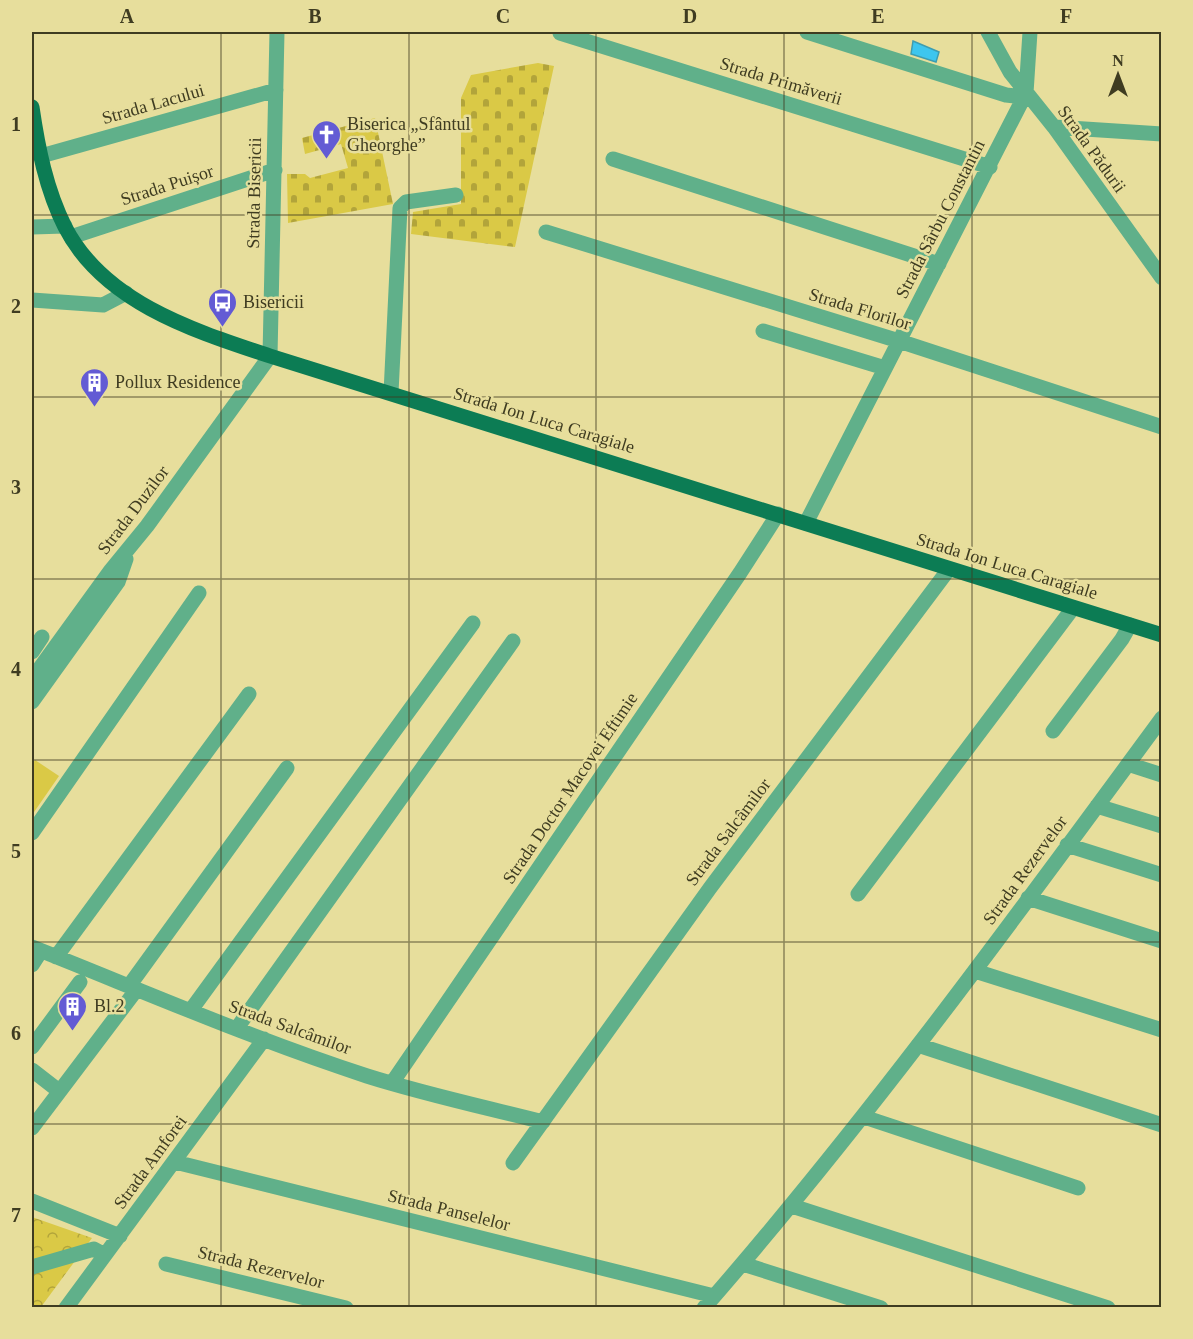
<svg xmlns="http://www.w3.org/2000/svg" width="1193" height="1339" viewBox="0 0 1193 1339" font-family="Georgia,serif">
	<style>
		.forest { fill: url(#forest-crowns) }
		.cemetery { fill: url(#cemetery-stones) }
		.pitch { fill: #dac946 }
		.water { fill: #3dc6ee; stroke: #3e9db0; stroke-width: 1.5 }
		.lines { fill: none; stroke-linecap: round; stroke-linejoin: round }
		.minor { stroke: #60b08a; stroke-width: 15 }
		.major { stroke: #0c7c54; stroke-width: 15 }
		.grid { fill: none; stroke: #3f3c21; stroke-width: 1.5; stroke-opacity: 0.55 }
		.labels { text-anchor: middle; stroke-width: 5; stroke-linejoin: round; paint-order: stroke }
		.street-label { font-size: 18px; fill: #3f3c21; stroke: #e7de9c }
		.poi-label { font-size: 18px; fill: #3f3c21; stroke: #e7de9c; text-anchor: start }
		.neatline { fill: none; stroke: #3f3c21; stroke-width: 2 }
		.grid-label { font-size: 20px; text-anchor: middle; font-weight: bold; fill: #3f3c21 }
	</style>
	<defs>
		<pattern id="forest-crowns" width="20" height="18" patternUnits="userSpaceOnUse" patternTransform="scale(1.5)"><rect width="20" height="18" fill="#dac946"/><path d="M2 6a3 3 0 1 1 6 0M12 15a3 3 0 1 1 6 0" fill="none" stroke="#b2a43a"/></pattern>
		<pattern id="cemetery-stones" width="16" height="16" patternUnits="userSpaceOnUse" patternTransform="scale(1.5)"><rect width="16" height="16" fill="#dac946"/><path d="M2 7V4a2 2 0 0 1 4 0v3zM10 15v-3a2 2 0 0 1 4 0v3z" fill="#b2a43a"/></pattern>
	</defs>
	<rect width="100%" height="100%" fill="#e7de9c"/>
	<path class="forest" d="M32 1217 92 1238 41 1307 32 1308Z"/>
	<path class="cemetery" d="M538 63 554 66 515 247 411 234 413 212 461 204V98L471 75Z
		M375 118 393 204 288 223 287 174H305L310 178 348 168 341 144 305 154 302 138Z"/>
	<path class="pitch" d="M35 760 59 776 32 815V765Z"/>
	<path class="water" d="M913 41 939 52 936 62 911 54Z"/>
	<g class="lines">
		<path class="minor" d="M807 32 1006 95 1015 96 1026 93
			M988 32 1010 72 1054 127 1162 278
			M560 33 990 167
			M1054 127 1162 134
			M41 156 276 90
			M613 159 939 264
			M32 227 65 226
			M546 232 899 341 1162 427
			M71 237 275 170
			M32 300 103 305 126 293
			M763 331 885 368
			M391 393 400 208 406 202 456 195
			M806 523 1026 93 1030 32
			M32 652 42 637
			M32 679 111 570 147 526 270 356 277 32
			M32 702 118 582 126 559
			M1053 731 1122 639 1130 625
			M1128 764 1162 775
			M1097 806 1162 826
			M32 833 199 593
			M1067 845 1162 875
			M858 894 1073 608
			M1028 898 1162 941
			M32 947C143 991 253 1039 367 1076 424 1094 484 1107 543 1122
			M56 957 249 694
			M32 965 41 951
			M975 971 1162 1030
			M129 986 287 768
			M191 1010 473 623
			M237 1028 513 641
			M918 1045 1162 1125
			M32 1047 80 982
			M32 1070 59 1091
			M392 1083 740 573 778 514
			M864 1117 1078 1188
			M32 1128 137 989
			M175 1162 714 1296
			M513 1163 710 888 949 569
			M32 1201 120 1236
			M792 1206 1108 1308
			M166 1264 346 1308
			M743 1264 881 1308
			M32 1267 94 1249 105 1255
			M66 1308 264 1039
			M704 1308C868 1120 1014 919 1162 718"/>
		<path class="major" d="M32 107C38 148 46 189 65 227 104 303 195 331 270 356L1162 635"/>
	</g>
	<path class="grid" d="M221 32V1308M409 32V1308M596 32V1308M784 32V1308M972 32V1308M32 215H1162M32 397H1162M32 579H1162M32 760H1162M32 942H1162M32 1124H1162"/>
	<defs>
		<symbol id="church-pin" viewBox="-11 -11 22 30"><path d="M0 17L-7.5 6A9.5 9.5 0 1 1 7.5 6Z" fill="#635bd4" stroke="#e7de9c"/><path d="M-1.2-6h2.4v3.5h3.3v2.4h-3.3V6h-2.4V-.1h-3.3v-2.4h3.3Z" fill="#fff"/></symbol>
		<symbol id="bus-pin" viewBox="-11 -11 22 30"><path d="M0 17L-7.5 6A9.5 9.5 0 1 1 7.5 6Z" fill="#635bd4" stroke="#e7de9c"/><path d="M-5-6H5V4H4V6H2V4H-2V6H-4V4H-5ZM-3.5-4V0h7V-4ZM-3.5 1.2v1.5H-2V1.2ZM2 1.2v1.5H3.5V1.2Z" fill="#fff"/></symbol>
		<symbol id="building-pin" viewBox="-11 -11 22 30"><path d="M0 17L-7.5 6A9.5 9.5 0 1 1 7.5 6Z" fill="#635bd4" stroke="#e7de9c"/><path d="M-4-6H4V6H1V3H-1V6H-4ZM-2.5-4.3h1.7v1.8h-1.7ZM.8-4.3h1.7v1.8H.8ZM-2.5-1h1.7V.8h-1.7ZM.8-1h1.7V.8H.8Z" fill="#fff"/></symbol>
	</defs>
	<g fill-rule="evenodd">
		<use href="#church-pin" x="310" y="118" width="33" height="45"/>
		<use href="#bus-pin" x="206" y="286" width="33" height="45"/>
		<use href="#building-pin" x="78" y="366" width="33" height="45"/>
		<use href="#building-pin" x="56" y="990" width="33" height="45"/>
	</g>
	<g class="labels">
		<g class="street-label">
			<text transform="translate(781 81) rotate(17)" y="6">Strada Primăverii</text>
			<text transform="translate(153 104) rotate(-16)" y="6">Strada Lacului</text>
			<text transform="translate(1092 149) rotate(54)" y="6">Strada Pădurii</text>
			<text transform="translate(167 185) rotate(-18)" y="6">Strada Puișor</text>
			<text transform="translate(254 193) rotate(-89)" y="6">Strada Bisericii</text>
			<text transform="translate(940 219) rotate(-63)" y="6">Strada Sârbu Constantin</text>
			<text transform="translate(860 309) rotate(17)" y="6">Strada Florilor</text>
			<text transform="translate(544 420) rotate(17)" y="6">Strada Ion Luca Caragiale</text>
			<text transform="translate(133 510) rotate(-53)" y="6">Strada Duzilor</text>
			<text transform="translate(1007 566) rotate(17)" y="6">Strada Ion Luca Caragiale</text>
			<text transform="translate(570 788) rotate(-56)" y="6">Strada Doctor Macovei Eftimie</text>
			<text transform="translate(728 832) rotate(-53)" y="6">Strada Salcâmilor</text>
			<text transform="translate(1025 870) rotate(-54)" y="6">Strada Rezervelor</text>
			<text transform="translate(290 1027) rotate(20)" y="6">Strada Salcâmilor</text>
			<text transform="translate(150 1162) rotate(-54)" y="6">Strada Amforei</text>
			<text transform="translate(449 1210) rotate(14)" y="6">Strada Panselelor</text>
			<text transform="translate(261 1267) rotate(14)" y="6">Strada Rezervelor</text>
		</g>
		<g class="poi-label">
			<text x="347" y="130">Biserica „Sfântul<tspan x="347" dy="21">Gheorghe”</tspan></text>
			<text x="243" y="308">Bisericii</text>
			<text x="115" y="388">Pollux Residence</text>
			<text x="94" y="1012">Bl.2</text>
		</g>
	</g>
	<rect width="1193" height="1339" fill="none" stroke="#e7de9c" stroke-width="66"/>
	<g transform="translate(1118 75)" stroke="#e7de9c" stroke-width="4.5" paint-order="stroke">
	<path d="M0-4.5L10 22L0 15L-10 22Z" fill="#3f3c21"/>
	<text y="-9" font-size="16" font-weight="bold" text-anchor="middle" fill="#3f3c21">N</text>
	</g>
	<rect x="33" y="33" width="1127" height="1273" class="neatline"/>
	<g class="grid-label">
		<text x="127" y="23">A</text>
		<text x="315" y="23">B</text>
		<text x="503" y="23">C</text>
		<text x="690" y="23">D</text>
		<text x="878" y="23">E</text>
		<text x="1066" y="23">F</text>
		<text x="16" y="131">1</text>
		<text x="16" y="313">2</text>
		<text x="16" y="494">3</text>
		<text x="16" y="676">4</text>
		<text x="16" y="858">5</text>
		<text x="16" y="1040">6</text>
		<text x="16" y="1222">7</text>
	</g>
</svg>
